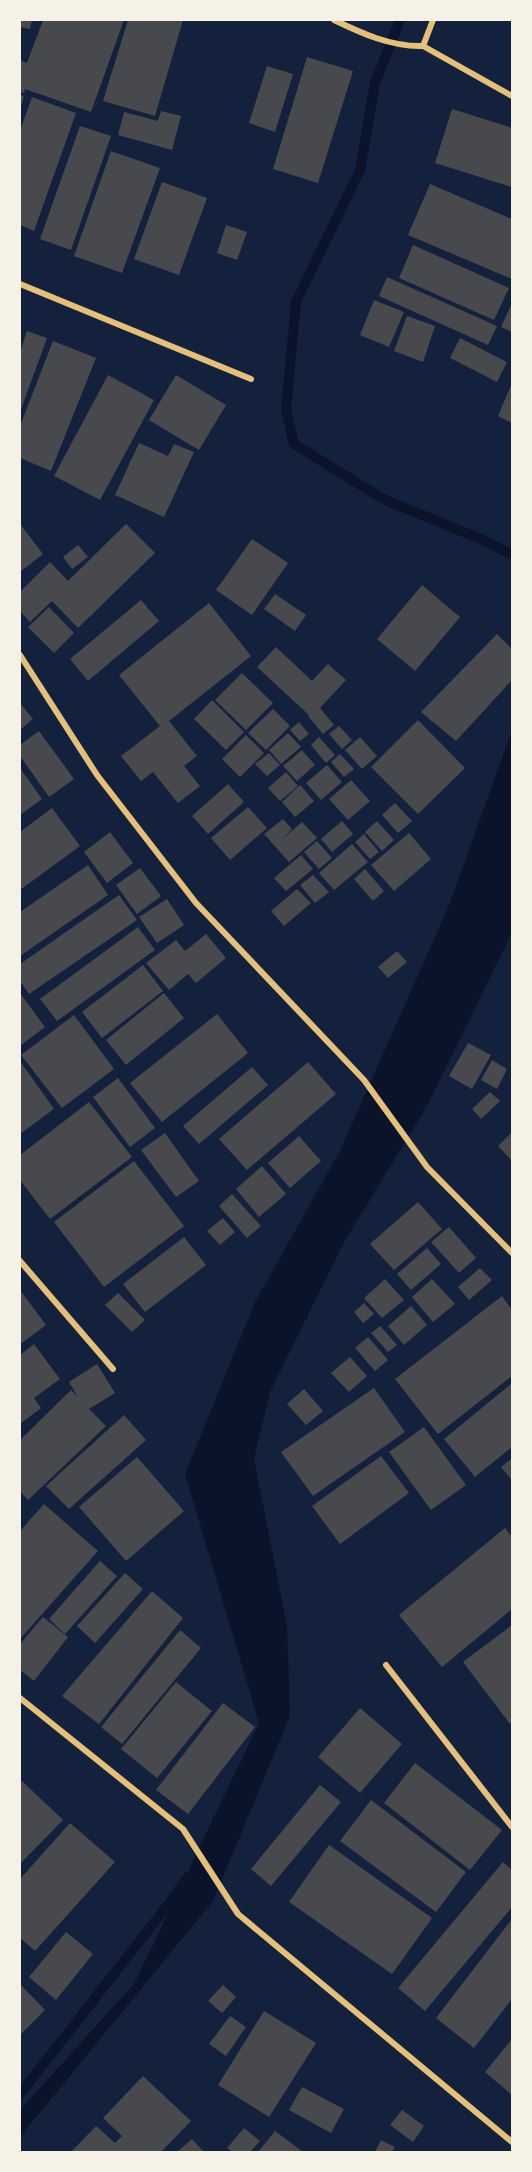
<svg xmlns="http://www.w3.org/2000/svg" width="532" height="2172" viewBox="0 0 532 2172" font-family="Cabin,sans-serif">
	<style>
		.water { fill: #0b132b }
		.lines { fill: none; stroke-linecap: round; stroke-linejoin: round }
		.stream { stroke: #0b132b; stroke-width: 10 }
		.building { fill: #48494c }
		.minor { stroke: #e5c07b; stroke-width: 6 }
	</style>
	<rect width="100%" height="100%" fill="#14213d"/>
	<path class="water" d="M512 730V933L427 1106 343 1244 270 1392 254 1459 287 1626 290 1716 213 1901 20 2137V2110L134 1984 259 1723 185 1474 255 1302 340 1151 448 908Z"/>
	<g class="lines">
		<path class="stream" d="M400 20 375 83 360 170 296 302 286 410 294 444 385 500 481 539 512 555
			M20 2094 171 1901 188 1877"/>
	</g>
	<path class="building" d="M20 20H32L30 29 20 27Z
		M43 20H124L91 112 25 89 24 93 20 92V60L27 63Z
		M128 20H183L155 116 103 101Z
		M307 57 353 71 318 183 273 169Z
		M267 66 293 74 275 132 249 123Z
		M20 95 24 96 20 109Z
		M32 97 76 113 34 231 20 225V131Z
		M452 109 512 128V187L435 163Z
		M161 111 181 116 172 150 118 135 124 112 158 121Z
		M80 126 111 136 71 250 40 239Z
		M111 151 160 168 122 273 74 256Z
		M162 182 207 198 179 275 134 259Z
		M430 184 512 219V279L408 235Z
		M226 225 247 232 237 260 217 253Z
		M413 245 509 288 494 320 399 278Z
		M387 277 497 326 488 345 379 296Z
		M374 300 404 312 389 347 360 335Z
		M512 303V332L501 327Z
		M407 316 435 326 423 362 394 351Z
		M27 331 47 338 20 412V352Z
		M460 338 507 362 497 382 450 358Z
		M53 341 96 358 51 471 20 458V426Z
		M108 375 154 400 100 500 54 476Z
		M176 375 226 405 199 450 149 420Z
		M512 383V423L498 416Z
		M139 443 168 456 174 444 194 452 164 517 115 495Z
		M20 524 43 554 20 572Z
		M126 524 155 553 78 628 52 601 30 622 20 611V592L50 562 68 581Z
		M252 539 288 563 252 615 216 590Z
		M78 545 88 557 72 569 63 557Z
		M422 585 460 617 415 671 377 639Z
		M275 594 306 615 295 631 264 609Z
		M141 600 159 621 88 681 70 659Z
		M209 603 251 656 169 721 197 756 184 766 200 786 178 803 153 772 141 781 121 756 160 726 119 675Z
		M49 607 74 633 54 653 28 627Z
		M497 634 512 649V680L456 741 421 712Z
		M276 647 312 681 328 664 346 680 320 708 334 725 323 734 308 716 309 715 257 667Z
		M242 673 273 703 246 730 215 700Z
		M212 700 244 732 226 750 194 719Z
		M20 703 33 719 20 730Z
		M273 709 290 726 266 750 248 733Z
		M418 720 465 768 418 814 371 767Z
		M299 722 309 734 300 741 290 730Z
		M339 726 352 740 342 749 329 734Z
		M39 731 74 779 49 797 20 756V745Z
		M288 733 301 747 281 764 269 750Z
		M246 735 264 753 240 777 222 759Z
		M319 737 335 755 326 763 311 745Z
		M360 737 377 756 362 769 345 750Z
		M302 750 315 765 297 781 283 766Z
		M269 753 280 765 267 776 255 764Z
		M340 754 354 769 344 777 331 762Z
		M327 765 342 782 321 800 306 783Z
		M20 768 42 799 20 815Z
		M286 772 298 786 280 801 268 788Z
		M351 780 370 801 348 820 329 799Z
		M228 784 244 802 208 834 192 816Z
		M300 785 314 801 295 817 282 802Z
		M395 803 412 821 398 833 382 815Z
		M248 807 267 828 230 860 211 838Z
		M52 808 80 846 20 890V832Z
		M283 819 292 829 281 840 302 822 317 838 289 862 264 834Z
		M342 821 353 834 332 852 321 839Z
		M377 821 394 840 382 851 365 832Z
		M110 832 133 863 107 883 84 852Z
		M409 833 431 859 394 891 371 865Z
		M364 834 379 852 370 859 355 842Z
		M317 841 332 858 319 869 304 852Z
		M352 844 368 862 334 890 319 873Z
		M301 855 313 869 286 891 274 878Z
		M88 865 108 895 20 956V912Z
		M140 868 161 896 137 914 116 885Z
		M365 869 384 891 373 901 354 879Z
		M313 875 329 892 315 903 300 885Z
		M297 889 311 903 284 926 271 911Z
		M119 895 137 920 29 994 20 981V964Z
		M167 899 184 925 157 943 139 917Z
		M138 927 155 950 57 1021 40 999Z
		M206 934 226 958 196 983 188 974 169 990 146 963 176 940 185 951Z
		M397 951 407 962 388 978 378 967Z
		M143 965 163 991 102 1038 82 1012Z
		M20 993 45 1027 20 1046Z
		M164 993 184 1018 126 1065 106 1040Z
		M217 1014 248 1053 162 1122 130 1083Z
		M74 1015 114 1069 62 1108 21 1055Z
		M468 1043 491 1055 472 1089 449 1076Z
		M492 1060 507 1069 497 1089 481 1080Z
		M20 1061 54 1109 20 1134Z
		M308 1062 336 1094 247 1170 219 1139Z
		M252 1067 268 1085 199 1144 183 1126Z
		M118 1078 155 1128 130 1147 93 1097Z
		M490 1092 500 1101 481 1119 472 1109Z
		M89 1102 132 1157 50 1219 20 1180V1155Z
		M512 1132V1161L498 1146Z
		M165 1133 199 1181 176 1197 141 1150Z
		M299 1136 321 1161 290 1188 268 1163Z
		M134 1161 184 1226 104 1287 54 1222Z
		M262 1166 286 1194 259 1217 236 1189Z
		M232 1194 261 1226 247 1238 219 1206Z
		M418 1202 442 1229 394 1270 370 1244Z
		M223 1218 235 1232 220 1245 207 1231Z
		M449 1227 476 1258 459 1273 431 1242Z
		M184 1237 206 1265 145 1312 123 1284Z
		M427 1248 441 1264 411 1290 397 1274Z
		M480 1268 492 1280 469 1300 458 1287Z
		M385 1279 404 1300 382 1318 364 1298Z
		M432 1279 455 1304 433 1322 412 1297Z
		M20 1290 46 1325 22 1343 20 1340Z
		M118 1293 145 1320 132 1332 105 1305Z
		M502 1296 512 1310V1376L438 1434 395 1379Z
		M364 1303 374 1314 363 1323 354 1312Z
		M411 1306 427 1325 404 1345 388 1326Z
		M380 1326 397 1345 388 1352 371 1333Z
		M368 1337 388 1360 375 1371 355 1348Z
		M34 1344 60 1379 34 1398 41 1408 20 1424V1355Z
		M350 1357 367 1376 349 1392 331 1373Z
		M97 1364 115 1393 89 1409 106 1426 28 1500 20 1491V1440L71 1390 78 1397 69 1382Z
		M512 1383V1447L475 1477 444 1439Z
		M374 1388 405 1432 313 1496 281 1452Z
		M304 1389 323 1411 306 1425 287 1404Z
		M124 1415 146 1440 69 1509 46 1486Z
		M424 1427 466 1485 431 1510 389 1452Z
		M381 1456 409 1493 340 1544 312 1506Z
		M137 1457 184 1511 126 1561 79 1507Z
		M512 1458V1480L501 1467Z
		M44 1504 98 1551 20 1639V1531Z
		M505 1528 512 1537V1609L442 1667 399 1615Z
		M100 1561 117 1576 65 1634 49 1619Z
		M125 1573 143 1589 95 1643 77 1626Z
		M152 1591 183 1618 99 1724 62 1696Z
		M43 1617 68 1637 34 1681 20 1670V1644Z
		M512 1625V1722L510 1724 463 1662Z
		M180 1630 201 1648 122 1744 101 1727Z
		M176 1682 212 1711 157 1778 121 1749Z
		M223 1703 255 1727 188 1814 156 1790Z
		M360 1708 402 1744 360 1793 318 1757Z
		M415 1763 502 1830 470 1870 384 1803Z
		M22 1781 63 1820 20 1864V1784Z
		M320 1785 341 1802 271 1886 251 1869Z
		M371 1800 466 1872 436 1912 340 1841Z
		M70 1823 115 1862 35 1951 20 1938V1879Z
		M329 1845 432 1918 392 1974 289 1902Z
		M503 1862 512 1870V1907L425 2011 398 1988Z
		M512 1919V1999L474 2048 436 2018Z
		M66 1932 93 1954 56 2000 29 1977Z
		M20 1984 45 2010 20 2035Z
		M223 1985 236 1997 222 2013 208 2001Z
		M264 2011 316 2043 269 2117 218 2085Z
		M230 2016 246 2027 226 2056 209 2044Z
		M512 2039V2095L485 2072Z
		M143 2076 191 2121 161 2152H71L96 2126 115 2143 122 2136 103 2118Z
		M302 2087 344 2109 331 2133 289 2110Z
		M402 2110 424 2126 413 2142 390 2125Z
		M244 2128 260 2141 250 2152H232L227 2148Z
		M275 2131 303 2152H258Z
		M192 2139 204 2152H177Z
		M381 2140 395 2147 392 2152H375Z"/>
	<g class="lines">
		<path class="minor" d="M334 20C361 33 391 47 423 46L512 96
			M423 46 433 20
			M20 284 251 379
			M20 655 97 775 196 903 364 1080 427 1167 512 1253
			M20 1261 113 1369
			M386 1665 512 1827
			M20 1698 183 1829 238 1914 512 2142"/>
	</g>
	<rect width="532" height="2172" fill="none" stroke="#f6f1e7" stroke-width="42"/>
</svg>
